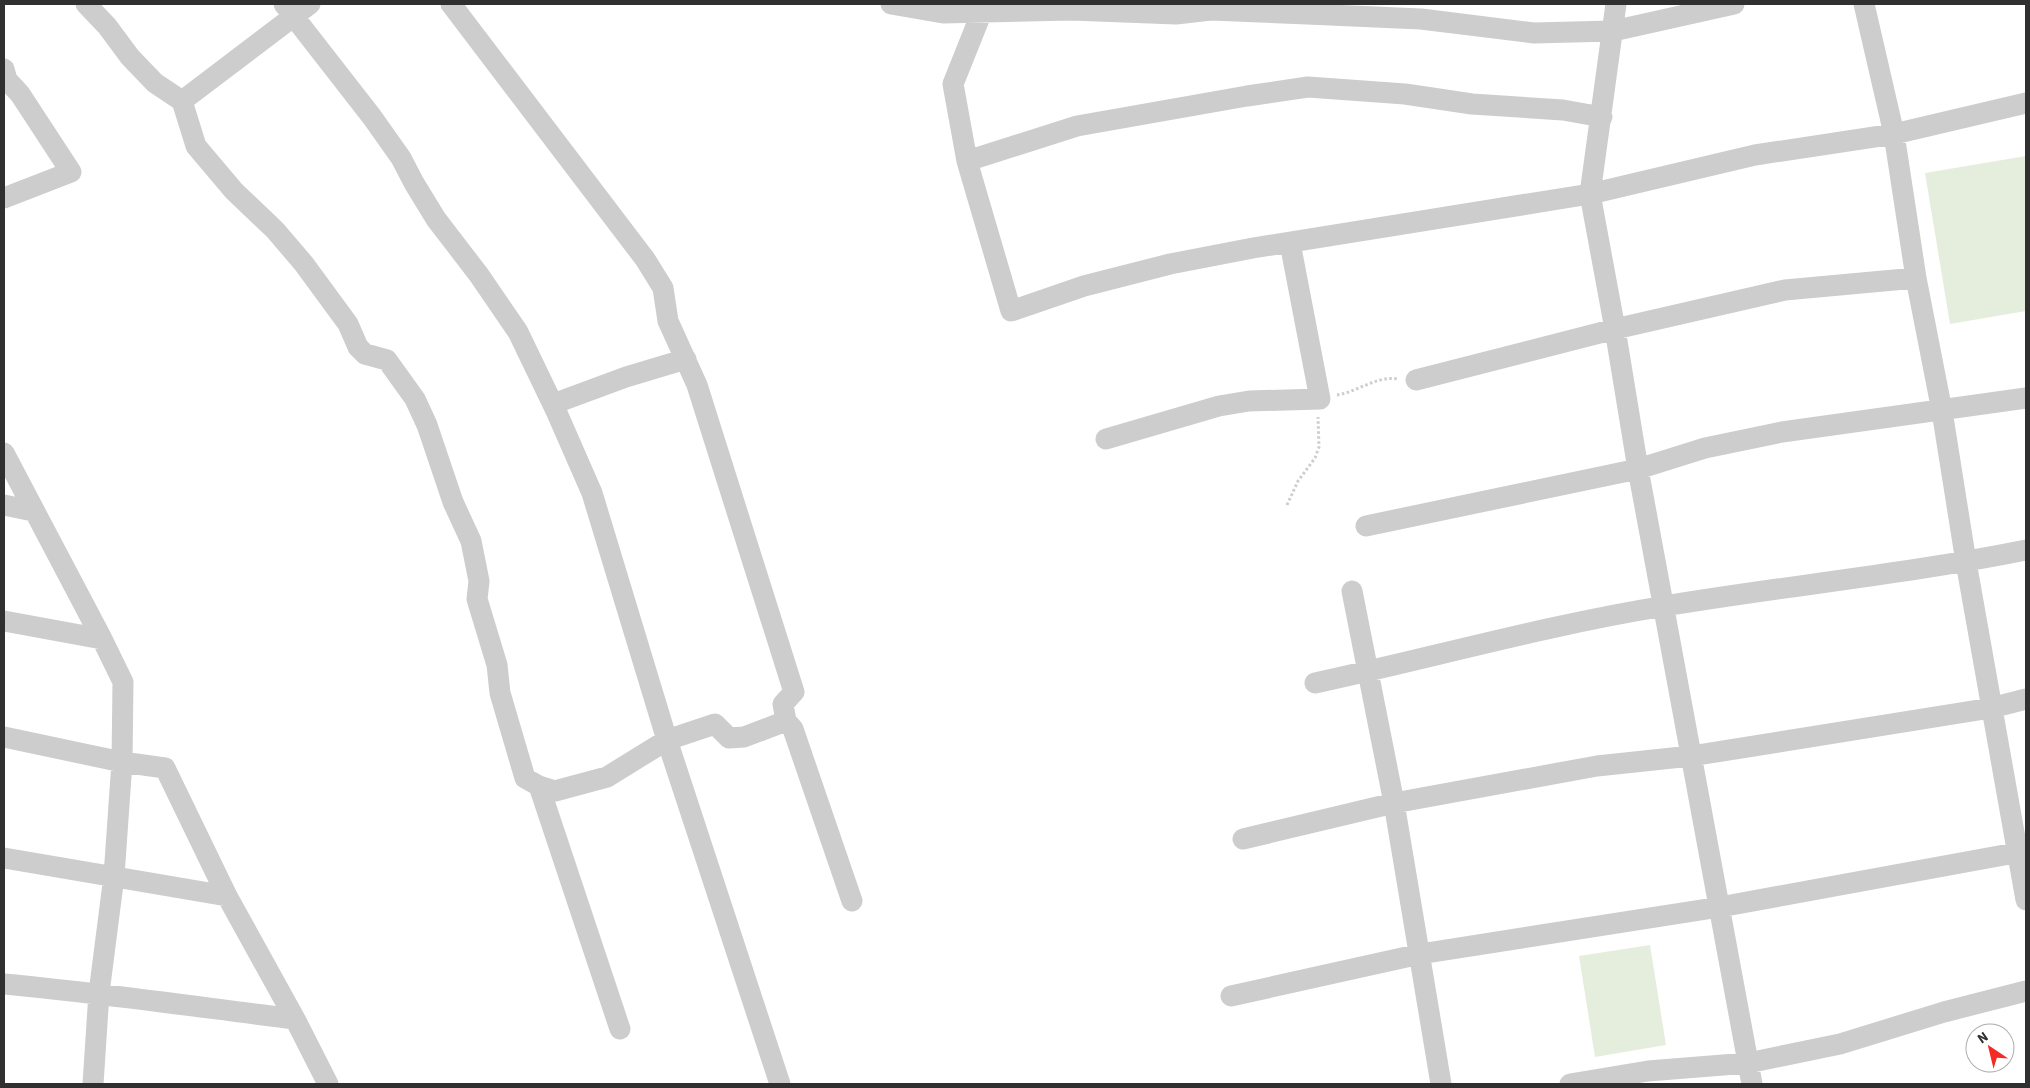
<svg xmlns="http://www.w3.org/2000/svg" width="2030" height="1088" viewBox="0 0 2030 1088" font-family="'Source Sans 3',sans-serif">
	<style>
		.green { fill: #e5eedd }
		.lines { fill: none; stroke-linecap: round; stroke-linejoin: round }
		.path { stroke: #cdcdcd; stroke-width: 3; stroke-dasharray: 2.5 2.5; stroke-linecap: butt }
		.minor { stroke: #cdcdcd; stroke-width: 21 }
	</style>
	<rect width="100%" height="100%" fill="#fff"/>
	<path class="green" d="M2026 156V311L1950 324 1925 173Z
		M1650 945 1666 1045 1595 1057 1579 956Z"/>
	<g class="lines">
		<path class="path" d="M1337 395C1357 392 1378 375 1398 379
			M1287 505 1298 481 1315 458 1319 447 1318 417"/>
		<path class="minor" d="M86 4 107 26 130 57 155 83 182 101 196 146 234 191 275 230 304 264 348 324 358 347 365 354 387 360 415 399 427 425 453 502 471 541 479 581 477 599 497 665 500 693 525 778 539 786 620 1029
			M284 4 372 117 401 158 414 183 436 219 479 275 518 332 557 413 592 493 667 740 780 1084
			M451 4 645 259 663 288 668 321 697 385 794 692 783 704 786 721 793 729 852 901
			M891 4 943 13 1071 10 1176 14 1211 10 1307 14 1421 19 1534 33 1613 31 1734 4
			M985 4 953 84 967 161 1011 311 1084 286 1170 264 1253 248 1590 194 1755 155 1894 134 2026 103
			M1616 4 1590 194 1615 329 1638 469 1752 1084
			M1864 4 1894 134 1916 278 1942 411 1966 562 2026 900
			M4 69 7 80 20 94 71 172 4 198
			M182 101 310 4
			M967 161 1077 126 1247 96 1308 87 1405 94 1472 104 1563 110 1602 117
			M1416 380 1615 329 1785 290 1916 278
			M553 404 626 377 686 359
			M1106 439 1219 406 1249 401 1320 399 1290 243
			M4 453 102 639 123 682 122 762 114 876 99 993 93 1084
			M4 505 33 511
			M1366 526 1638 469 1705 448 1782 432 2026 398
			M1352 591 1394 803 1441 1084
			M4 621 102 639
			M1315 683C1431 658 1547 625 1665 606 1785 586 1907 574 2026 550
			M4 737 122 762 165 768 227 896 295 1019 328 1084
			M539 786 555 791 607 777 667 740 715 724 729 738 744 737 786 721
			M1243 839 1394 803 1597 766 1691 756 1991 708 2026 699
			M4 858 227 896
			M4 984C101 993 198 1007 295 1019
			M1231 996 1420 954 1720 907 2026 851
			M1570 1084 1648 1071 1748 1063 1840 1044 1944 1012 2026 991"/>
	</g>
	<rect width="2030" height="1088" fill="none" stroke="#303030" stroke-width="10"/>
	<g transform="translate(1990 1048) rotate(325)"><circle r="24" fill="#ffffff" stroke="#acacac"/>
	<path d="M0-4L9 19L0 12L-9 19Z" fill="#f52a25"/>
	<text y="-8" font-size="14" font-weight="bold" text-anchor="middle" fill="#303030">N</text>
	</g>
</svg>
